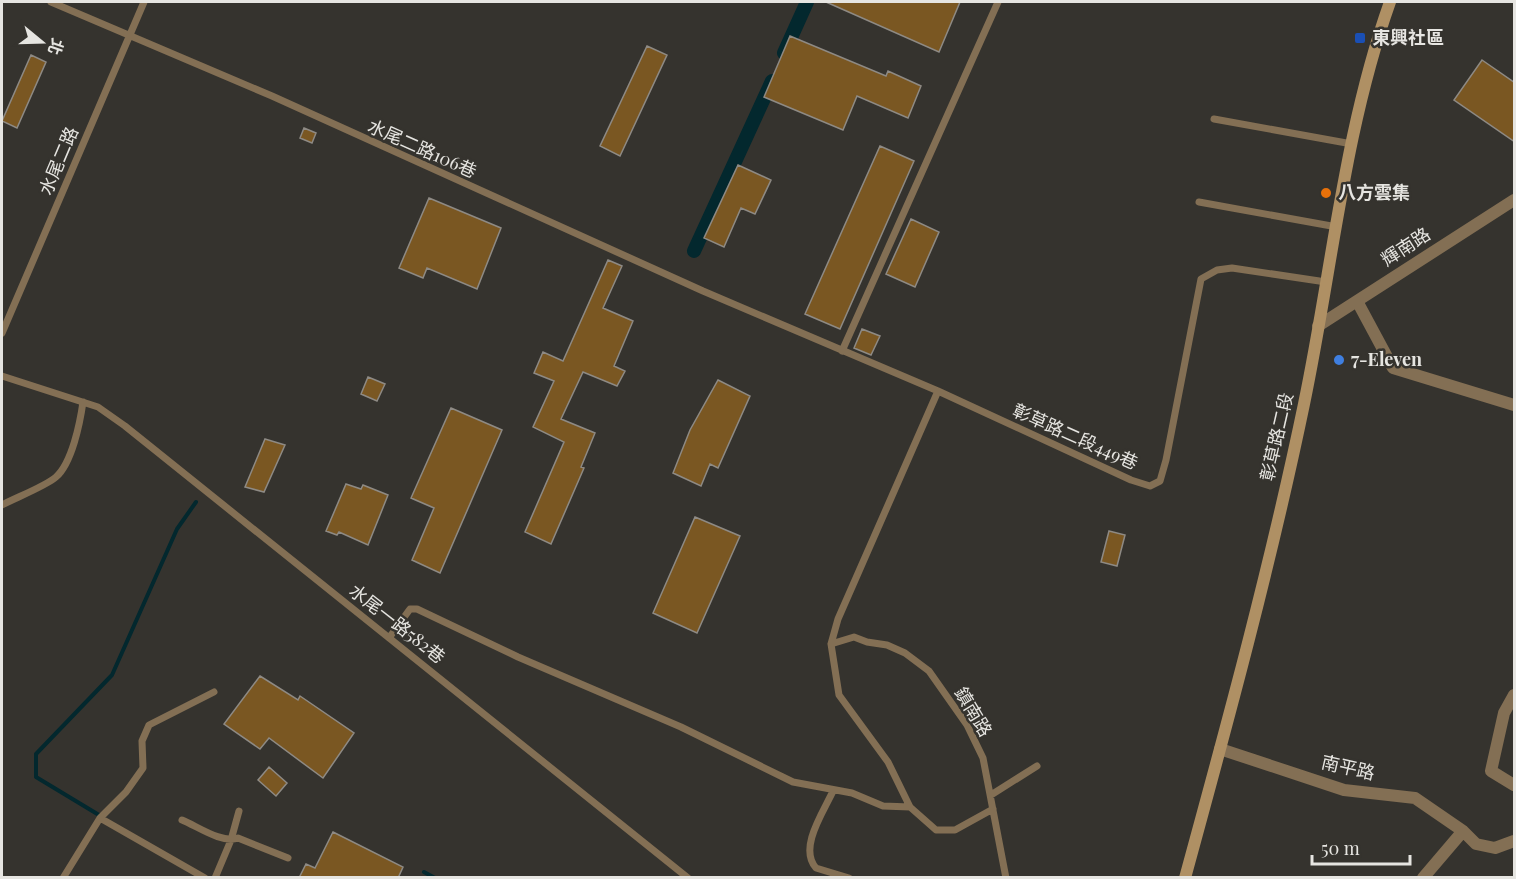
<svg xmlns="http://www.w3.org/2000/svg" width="1516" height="879" viewBox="0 0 1516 879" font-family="'Playfair Display','Noto Sans TC',serif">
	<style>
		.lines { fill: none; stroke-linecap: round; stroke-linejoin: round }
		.stream { stroke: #03282e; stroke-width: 4 }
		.canal { stroke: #03282e; stroke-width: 14 }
		.building { fill: #7a5722; stroke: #8e8a84; stroke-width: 1.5 }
		.lane { stroke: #836f54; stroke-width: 7 }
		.street { stroke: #836f54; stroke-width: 12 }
		.secondary { stroke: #af9064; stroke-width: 12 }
		.transit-dot { fill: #1a4fb4; stroke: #35332e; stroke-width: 2 }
		.food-dot { fill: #e8710a; stroke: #35332e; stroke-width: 2 }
		.shop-dot { fill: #3f7fe0; stroke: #35332e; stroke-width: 2 }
		.labels { text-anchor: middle; stroke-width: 5; stroke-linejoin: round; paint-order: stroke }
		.poi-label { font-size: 18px; font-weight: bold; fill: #e6e5e1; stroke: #35332e; text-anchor: start }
		.street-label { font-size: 18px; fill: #e6e5e1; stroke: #35332e }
	</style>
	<rect width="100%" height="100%" fill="#35332e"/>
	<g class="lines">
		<path class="stream" d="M99 815 36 777V754L112 675 177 529 196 502
			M424 872 435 878"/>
		<path class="canal" d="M784 53 807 2
			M694 251 772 81"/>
	</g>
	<path class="building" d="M826 2H960L939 52Z
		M790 36 886 76 888 71 921 86 908 118 857 96 843 130 764 97Z
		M647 46 667 55 620 156 600 146Z
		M31 55 46 62 17 128 2 121Z
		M1482 60 1515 83V142L1454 100Z
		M304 128 316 133 312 143 300 138Z
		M880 146 914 161 840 329 805 314Z
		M738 165 771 180 755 214 741 208 724 247 704 238Z
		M429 198 501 228 477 289 427 268 423 278 399 268Z
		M911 219 939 232 915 287 886 274Z
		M608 260 622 266 603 308 633 321 614 366 625 371 617 386 583 372 561 419 595 433 581 467 584 468 551 544 525 532 564 442 533 427 554 381 534 373 543 352 563 361Z
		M862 329 880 336 871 355 854 348Z
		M368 377 385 384 377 401 361 394Z
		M718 380 750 396 718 468 710 464 701 486 673 473 690 430Z
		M451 408 502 430 440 573 412 560 434 508 411 498Z
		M265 439 285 445 264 492 245 487Z
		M346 484 361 489 363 485 388 495 368 545 339 532 337 535 326 531Z
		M695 517 740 536 697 633 653 613Z
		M1109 531 1125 535 1117 566 1101 562Z
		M260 676 298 700 300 696 354 733 323 778 269 738 260 749 224 724Z
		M269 767 287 783 276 796 258 780Z
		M333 832 403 867 398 878H299L306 864 315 868Z"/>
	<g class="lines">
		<path class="lane" d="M51 2 272 96 703 291 938 391 1131 480 1150 486 1160 481 1166 460 1201 279 1217 270 1232 268 1326 282
			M1214 119 1352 144
			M1199 202 1337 227
			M2 333 144 2
			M842 351 998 2
			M2 376 98 407 125 426 688 878
			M938 391 838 619 831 644 839 695 888 762 910 807 936 830H955L993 809
			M2 505C15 498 46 486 56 477 72 463 80 423 83 402
			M389 638 410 609H417L518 657 681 727 793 782 852 793 883 806 910 807
			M831 644 854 637 867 642 887 645 905 653 929 671 967 725 983 758 1006 878
			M833 791C824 811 798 848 816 868L849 878
			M991 795 1037 766
			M100 818 205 878
			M182 820C197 826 222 844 238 838L288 858
			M63 878 100 818 126 792 143 768 142 741 149 725 214 692
			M215 878 231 840 239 811"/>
		<path class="street" d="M1357 301 1393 368 1514 405
			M1318 326 1514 200
			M1514 695 1504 713 1491 771 1514 785
			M1220 749 1344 790 1415 798 1463 831 1476 844 1495 848 1514 841
			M1423 878 1463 831"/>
		<path class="secondary" d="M1185 878C1228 721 1271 563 1304 404 1332 270 1344 131 1390 2"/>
	</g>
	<rect class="transit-dot" x="1354" y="32" width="12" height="12" rx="3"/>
	<circle class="food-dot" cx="1326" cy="193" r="6"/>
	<circle class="shop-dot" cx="1339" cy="360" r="6"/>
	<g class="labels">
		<g class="poi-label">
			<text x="1372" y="44">東興社區</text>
			<text x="1338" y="199">八方雲集</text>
			<text x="1351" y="366">7-Eleven</text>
		</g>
		<g class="street-label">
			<text transform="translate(422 149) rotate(24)" y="6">水尾二路106巷</text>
			<text transform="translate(59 161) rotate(-67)" y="6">水尾二路</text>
			<text transform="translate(1406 247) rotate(-33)" y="6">輝南路</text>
			<text transform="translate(1075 437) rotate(24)" y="6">彰草路二段449巷</text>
			<text transform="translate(1277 437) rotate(-77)" y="6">彰草路二段</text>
			<text transform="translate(397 624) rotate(38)" y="6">水尾一路582巷</text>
			<text transform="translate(973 712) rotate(59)" y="6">鎮南路</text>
			<text transform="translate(1348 768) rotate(13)" y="6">南平路</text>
		</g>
	</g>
	<rect width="1516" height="879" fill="none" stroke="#e6e5e1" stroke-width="6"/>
	<g transform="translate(42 42) rotate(109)" stroke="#35332e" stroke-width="4.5" paint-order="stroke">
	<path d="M0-4.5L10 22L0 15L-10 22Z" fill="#e6e5e1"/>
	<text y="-9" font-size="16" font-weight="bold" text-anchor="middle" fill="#e6e5e1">北</text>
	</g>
	<path d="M1312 855v9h98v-9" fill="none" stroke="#e6e5e1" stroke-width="3"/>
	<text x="1321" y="855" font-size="18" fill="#e6e5e1" stroke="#35332e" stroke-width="4.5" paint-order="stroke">50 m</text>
</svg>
